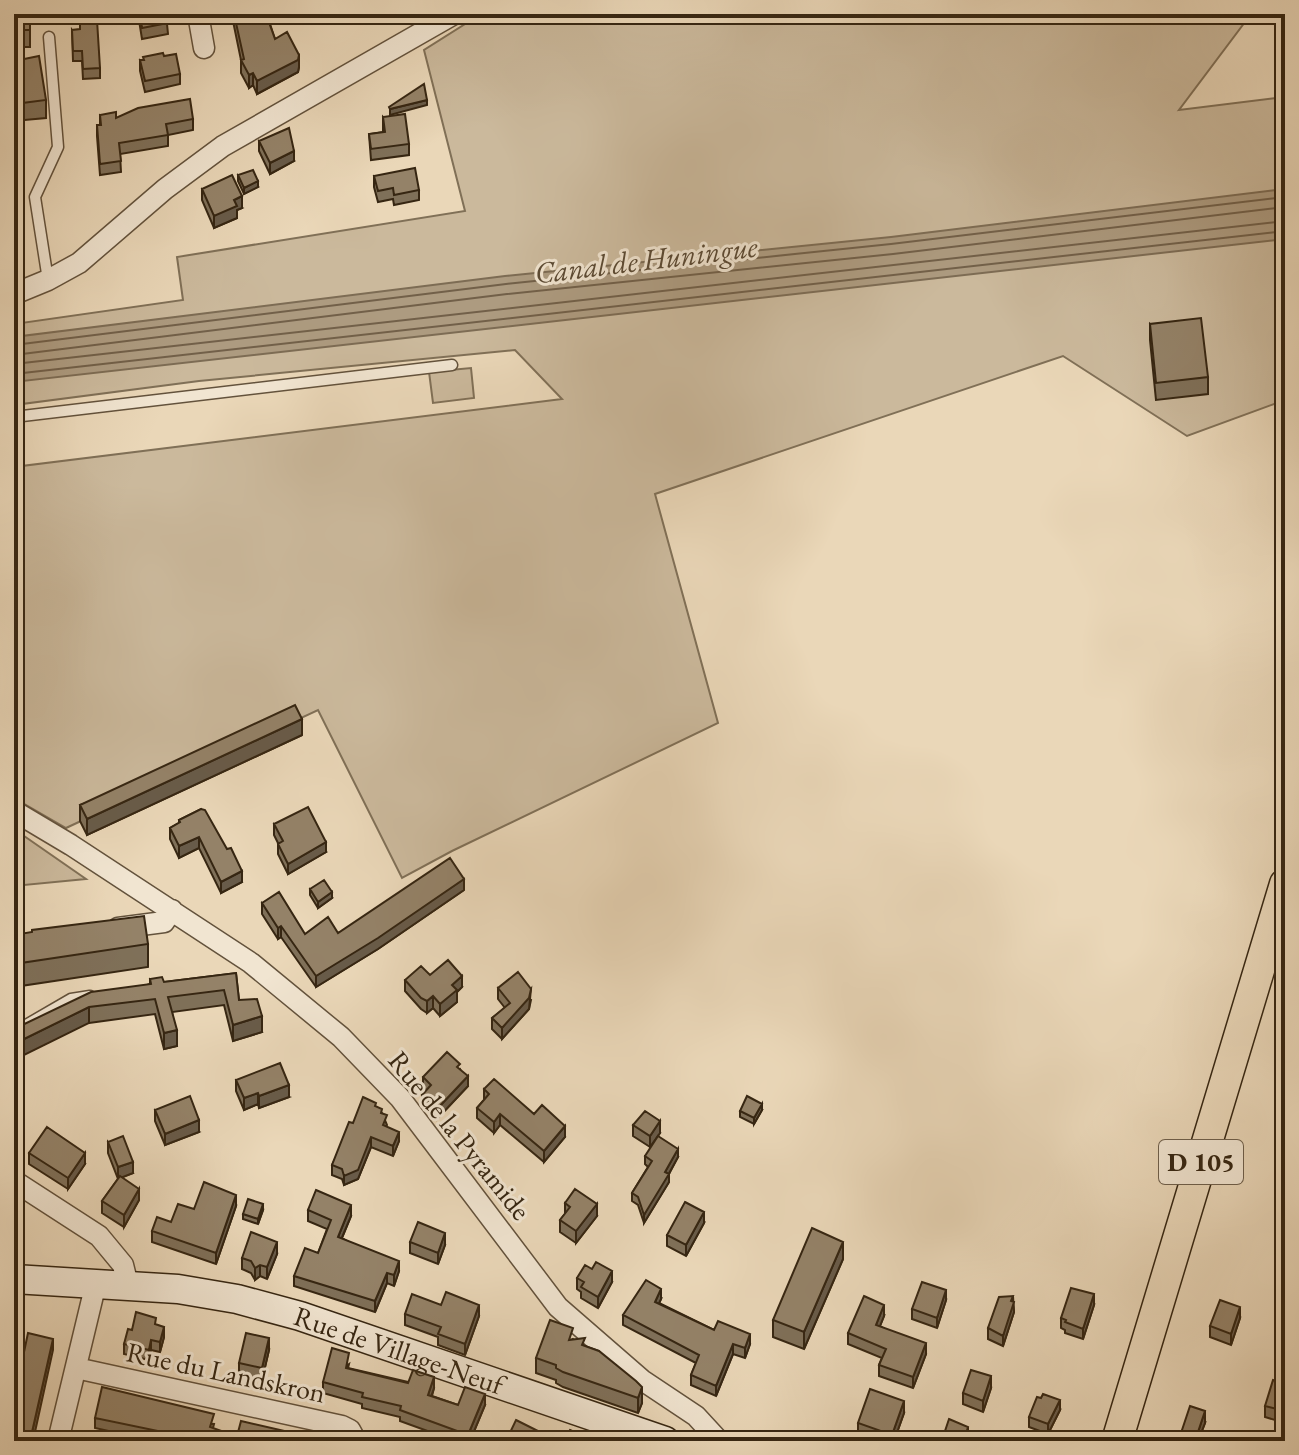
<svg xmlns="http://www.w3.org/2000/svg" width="1299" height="1455" viewBox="0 0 1299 1455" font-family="'EB Garamond',serif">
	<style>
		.green { fill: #cbb99c; stroke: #807057; stroke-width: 2 }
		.water { fill: #ad9b80; stroke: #7d6c54; stroke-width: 2 }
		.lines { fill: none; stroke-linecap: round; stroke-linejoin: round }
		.shore { stroke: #726049; stroke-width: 2 }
		.lane-casing { stroke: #63523c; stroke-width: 13 }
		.street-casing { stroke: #63523c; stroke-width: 23 }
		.secondary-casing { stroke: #362612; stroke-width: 31 }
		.primary-casing { stroke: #362612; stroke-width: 33 }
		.lane { stroke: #f1e5d1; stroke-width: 10 }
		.street { stroke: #f1e5d1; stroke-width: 20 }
		.secondary { stroke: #f1e5d1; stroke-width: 28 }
		.primary { stroke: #ead7b8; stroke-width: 30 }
		.wall { fill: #7f7059; stroke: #362612; stroke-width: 2 }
		.shaded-wall { fill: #685b49; stroke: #362612; stroke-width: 2 }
		.building { fill: #948268; stroke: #362612; stroke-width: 2 }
		.labels { text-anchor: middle; stroke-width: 6; stroke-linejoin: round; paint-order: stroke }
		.shield { fill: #f1e5d1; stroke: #6e5f4b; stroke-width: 2 }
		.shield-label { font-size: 26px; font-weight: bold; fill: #362612 }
		.street-label { font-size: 28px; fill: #362612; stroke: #f1e5d1 }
		.water-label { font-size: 30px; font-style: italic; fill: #5a4933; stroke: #f1e5d1 }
	</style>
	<rect width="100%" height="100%" fill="#ead7b8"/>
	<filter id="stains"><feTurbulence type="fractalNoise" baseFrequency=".0025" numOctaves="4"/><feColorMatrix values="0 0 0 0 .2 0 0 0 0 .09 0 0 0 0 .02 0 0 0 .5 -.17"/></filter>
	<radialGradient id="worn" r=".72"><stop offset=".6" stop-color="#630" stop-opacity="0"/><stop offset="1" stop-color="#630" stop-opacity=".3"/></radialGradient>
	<path class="green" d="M481 14H1251L1179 110 1285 97V400L1187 436 1063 356 655 494 718 723 452 851 402 878 318 710 66 828 14 798V467L562 399 515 350 199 381 14 405V324L183 300 177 257 465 211 424 50Z
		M471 368 474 398 433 403 429 372Z
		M14 829 86 879 14 886Z"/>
	<path class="water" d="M1285 189V239L14 382V337L505 276 891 237Z"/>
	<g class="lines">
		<path class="shore" d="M14 345 506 284 891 244 1285 197
			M14 355 507 294 893 254 1285 207
			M14 364 1285 221
			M14 374 1285 231"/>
		<defs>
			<path id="lane" d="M48 280 35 197 58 147 49 37
				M14 417 452 365
				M14 1032 71 999 90 996"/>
			<path id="street" d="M198 14 204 48
				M14 294 48 280 79 263 165 189 223 146 454 14
				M14 811 71 845 251 963 341 1037 400 1098 558 1307 642 1380 696 1416 719 1441
				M118 928 164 922 172 910
				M14 1181 99 1236 123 1265 128 1285
				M76 1368 342 1426 350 1430 356 1441
				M58 1441 96 1283"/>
			<g id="secondary">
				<path id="s1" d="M14 1279 178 1289 237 1299 300 1316 665 1441"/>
			</g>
			<path id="primary" d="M1117 1441 1285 884"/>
		</defs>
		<use href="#lane" class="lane-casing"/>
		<use href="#street" class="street-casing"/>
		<use href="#secondary" class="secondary-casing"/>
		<use href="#primary" class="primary-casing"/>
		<use href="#lane" class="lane"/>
		<use href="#street" class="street"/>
		<use href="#secondary" class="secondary"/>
		<use href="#primary" class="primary"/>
	</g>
	<path class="wall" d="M14 14H30V47H14Z
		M138 14H166L168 34 142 39Z
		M226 14H272L267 15 275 39 299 67 298 72 257 94 253 85 249 88 241 73V60L233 21 228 22Z
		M72 30 100 68V78L83 79 82 61H73Z
		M140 60 180 74V84L145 92 140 71Z
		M14 61 46 100V118L14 121Z
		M100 115 116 118 193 119V130L168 135V146L120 154 121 172 100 175 97 136V125H100Z
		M383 117 409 144V155L371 160 369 134 383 132Z
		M259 141 294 161 270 174 259 151Z
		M238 175 258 187 244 194 238 181Z
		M374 176 419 190V200L394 205 393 199 378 202 374 187Z
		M202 189 242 208 237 210V218L214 228 202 200Z
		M1150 324 1208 377V394L1156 400 1150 340Z
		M302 735 87 835 80 821V805Z
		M201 809 242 882 221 893 199 848 179 858 170 839V828L179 823V820Z
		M274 824 326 852 288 874 278 854V843L274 835Z
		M310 889 332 898 318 908 310 895Z
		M464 890 378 949 316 987 281 937 278 939 262 914V903L305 934 338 933Z
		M14 935 148 944V967L14 987Z
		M236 973 239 1000 262 1032 233 1041 224 1005 172 1012 177 1046 164 1049 155 1014 89 1023 14 1029 150 984V979L164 982Z
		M430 975 462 987 457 992V1002L440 1016 433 1008 427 1013 421 1009 405 991V980Z
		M498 988 531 1000 529 1009 502 1039 492 1029V1018L505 1008 498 999Z
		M460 1069 468 1086 437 1119 422 1105V1095L426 1090 423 1087V1077Z
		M236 1080 289 1097 259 1108 258 1104 244 1110 236 1091Z
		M484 1089 534 1114 565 1137 544 1162 500 1125 494 1133 477 1118V1108L484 1100Z
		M376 1107 382 1113 387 1125 386 1127 399 1141 393 1156 371 1147 358 1179 344 1185 342 1179 332 1175V1165L353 1123Z
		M155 1110 199 1132 165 1145 155 1121Z
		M762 1110 754 1124 740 1117V1111Z
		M633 1125 660 1133 650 1147 633 1136Z
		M108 1142 133 1173 122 1177 139 1200 124 1227 102 1213V1201L118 1179 108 1153Z
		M29 1153 85 1164 68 1189 29 1164Z
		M645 1156 678 1157 669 1174V1182L644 1223 638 1205 632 1201V1193L648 1167 645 1164Z
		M565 1203 597 1216 576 1243 560 1232V1220L565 1214Z
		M236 1206 216 1264 152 1242V1231L171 1222Z
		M263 1210 258 1224 243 1219V1214Z
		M308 1210 351 1216 342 1238 399 1271 394 1286 387 1283 375 1312 294 1286V1276L318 1253 327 1229 308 1221Z
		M704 1223 686 1256 667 1246V1235Z
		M410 1242 445 1245 438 1264 410 1253Z
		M277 1254 267 1279 260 1276 255 1280 251 1273 242 1269V1258Z
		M843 1259 804 1349 773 1337V1320Z
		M577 1278 612 1282 598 1308 581 1298V1292L577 1289Z
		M661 1299 659 1303 714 1330 750 1344 745 1358 733 1354 716 1396 691 1385V1375L696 1363 623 1325V1315Z
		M946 1300 937 1328 912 1319V1309Z
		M1013 1301 1014 1312 1003 1346 988 1339V1328Z
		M441 1305 479 1316 465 1355 438 1345V1337L405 1325V1314Z
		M1094 1305 1083 1339 1065 1333V1330L1061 1328V1318Z
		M884 1316 880 1326 926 1354 913 1388 879 1376V1365L882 1358 848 1344V1333Z
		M1240 1318 1231 1345 1210 1337V1326Z
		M156 1325 164 1337 160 1352 151 1350 149 1360 124 1354V1344L132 1330Z
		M573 1339 585 1346 599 1351 642 1403 638 1413 563 1387 556 1383V1380L536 1373V1358Z
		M269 1350 262 1380 239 1374V1363Z
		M349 1364 348 1368 434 1388 432 1396 458 1405H485L470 1441H455L400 1421V1417L362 1408V1404L323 1393V1382Z
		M1285 1384V1423L1265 1417V1406Z
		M991 1388 983 1412 963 1404V1393Z
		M1060 1410 1048 1434 1029 1427V1417Z
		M904 1413 894 1441H876L858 1434V1423Z
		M95 1418 214 1424 213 1428 224 1441H154L95 1428Z
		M1205 1423 1198 1441H1180V1436Z"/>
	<path class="shaded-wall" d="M228 14H233V21L228 22Z
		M299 55V67L298 72 257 94V81Z
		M253 73V85L249 88V75Z
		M427 100V105L390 115V109Z
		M294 151V161L270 174V163Z
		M258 181V187L244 194V188Z
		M242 196V208L237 210V218L214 228V216L234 200Z
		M302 719V735L87 835V819Z
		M199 837V848L179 858V846Z
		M326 842V852L288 874V864Z
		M242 871V882L221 893V882Z
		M464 879V890L378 949 316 987V976Z
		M332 892V898L318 908V902Z
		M281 926V937L278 939V928Z
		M462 976V987L457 992V1002L440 1016V1004L452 985Z
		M531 989 529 1009 502 1039V1028Z
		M433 996V1008L427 1013V1001Z
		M89 1007V1023L14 1060V1044Z
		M262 1016V1032L233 1041V1025Z
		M177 1030V1046L164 1049V1033Z
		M468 1076V1086L437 1119V1109Z
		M289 1085V1097L259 1108V1096Z
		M258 1093V1104L244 1110V1098Z
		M762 1104V1110L754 1124V1118Z
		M500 1114V1125L494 1133V1122Z
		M199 1120V1132L165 1145V1134Z
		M660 1121V1133L650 1147V1136Z
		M565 1126V1137L544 1162V1151Z
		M399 1132V1141L393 1156V1146Z
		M371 1137V1147L358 1179 344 1185V1176Z
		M678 1149V1157L667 1177 669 1174V1182L644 1223V1215L665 1172Z
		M85 1153V1164L68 1189V1178Z
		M133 1162V1173L118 1179V1167Z
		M139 1189V1200L124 1227V1215Z
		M236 1195V1206L216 1264V1253Z
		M263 1204V1210L258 1224V1219Z
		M597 1204V1216L576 1243V1231Z
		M351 1205V1216L338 1247V1237Z
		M704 1212V1223L686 1256V1245Z
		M445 1233V1245L438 1264V1253Z
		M277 1242V1254L267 1279V1267Z
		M843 1242V1259L804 1349V1332Z
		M399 1261V1271L394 1286V1275Z
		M260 1265V1276L255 1280V1268Z
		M612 1271V1282L598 1308V1297Z
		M387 1273V1283L375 1312V1301Z
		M661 1289V1299L655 1312V1302Z
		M946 1290V1300L937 1328V1318Z
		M1094 1294V1305L1083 1339V1329Z
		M1013 1296 1014 1312 1003 1346V1336Z
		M479 1305V1316L465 1355V1344Z
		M884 1305V1316L876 1336V1325Z
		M1240 1307V1318L1231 1345V1334Z
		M164 1327V1337L160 1352V1342Z
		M750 1334V1344L745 1358V1348Z
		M269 1338V1350L262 1380V1368Z
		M53 1339V1350L33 1441H30Z
		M151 1340V1350L149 1360V1350Z
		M926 1343V1354L913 1388V1377Z
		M733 1344V1354L716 1396V1386Z
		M991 1376V1388L983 1412V1401Z
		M434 1377V1388L428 1406V1395Z
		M642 1387V1403L638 1413V1398Z
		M485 1394V1405L470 1441H468V1435Z
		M1060 1400V1410L1048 1434V1424Z
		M904 1401V1413L894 1441H892V1435Z
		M1205 1411V1423L1198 1441H1195Z
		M968 1427V1438L967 1441H964Z"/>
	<path class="building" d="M14 14H30V30H14Z
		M140 14H166L168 23 142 28Z
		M234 14H266L275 39 287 32 299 55 298 60 257 81 253 73 249 75 241 60 244 59Z
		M97 20 100 68 83 69 82 51H73L72 30 80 29V21Z
		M163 53 164 56 176 54 180 74 145 81 140 60H144L143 57Z
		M39 56 46 100 14 104V61Z
		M424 84 427 100 390 109 389 107Z
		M190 99 193 119 166 124 168 135 119 143 121 161 100 164 97 125H101L100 115 116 112V118L138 108Z
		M405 114 409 144 371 149 369 134 385 132 383 117Z
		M289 128 294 151 270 163 259 141Z
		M415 168 419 190 394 195 393 188 378 191 374 176Z
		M253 170 258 181 244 188 238 175Z
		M232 175 242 196 234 200 237 206 214 216 202 189Z
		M1201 318 1208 377 1156 383 1150 324Z
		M295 705 302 719 87 819 80 805Z
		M308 807 326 842 288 864 278 844 283 841 274 824Z
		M201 809 205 810 227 849 231 848 242 871 221 882 199 837 179 846 170 828 180 822 179 820Z
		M450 858 464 879 378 938 316 976 281 926 278 928 262 903 279 892 305 934 328 917 338 933Z
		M324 880 332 892 318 902 310 889Z
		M144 916 148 944 14 964V935L32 932V930Z
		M448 960 462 976 452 985 457 990 440 1004 433 996 427 1001 421 998 405 980 421 966 430 975Z
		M518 972 531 989 529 998 502 1028 492 1018 510 1003 498 988Z
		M236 973 239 1000 257 999 262 1016 233 1025 224 990 168 997 177 1030 164 1033 155 999 89 1007 14 1044V1029L91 992 151 984 150 979 162 977 164 982Z
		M447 1052 460 1064 457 1067 468 1076 437 1109 422 1095 431 1085 423 1077Z
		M280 1063 289 1085 259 1096 258 1093 244 1098 236 1080Z
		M494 1079 534 1114 542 1105 565 1126 544 1151 500 1114 494 1122 477 1108 489 1094 484 1089Z
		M190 1096 199 1120 165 1134 155 1110Z
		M747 1096 762 1104 754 1118 740 1111Z
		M363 1097 376 1103 375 1106 382 1109 381 1113 387 1115 383 1125 399 1132 393 1146 371 1137 358 1170 344 1176 342 1169 332 1165 349 1122 353 1123Z
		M645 1111 660 1121 650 1136 633 1125Z
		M47 1127 85 1153 68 1178 29 1153Z
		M123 1136 133 1162 118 1167 108 1142Z
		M658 1136 678 1149 665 1172 669 1174 644 1215 638 1197 632 1193 652 1161 645 1156Z
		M120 1176 139 1189 124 1215 102 1201Z
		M204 1182 236 1195 216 1253 152 1231 157 1217 171 1222 178 1204 194 1209Z
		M575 1189 597 1204 576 1231 560 1220 570 1207 565 1203Z
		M316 1190 351 1205 338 1237 399 1261 394 1275 387 1273 375 1301 294 1276 305 1248 318 1253 331 1220 308 1210Z
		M248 1199 263 1204 258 1219 243 1214Z
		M685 1202 704 1212 686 1245 667 1235Z
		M418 1222 445 1233 438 1253 410 1242Z
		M812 1228 843 1242 804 1332 773 1320Z
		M251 1232 277 1242 267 1267 260 1265 255 1268 251 1261 242 1258Z
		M596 1262 612 1271 598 1297 581 1287 584 1282 577 1278 585 1265 592 1269Z
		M646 1280 661 1289 655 1302 714 1330 718 1321 750 1334 745 1348 733 1344 716 1386 691 1375 699 1355 623 1315Z
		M922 1282 946 1290 937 1318 912 1309Z
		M1071 1288 1094 1294 1083 1329 1065 1322 1066 1320 1061 1318Z
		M446 1292 479 1305 465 1344 438 1334 441 1327 405 1314 412 1294 441 1305Z
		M864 1296 884 1305 876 1325 926 1343 913 1377 879 1365 886 1349 848 1333Z
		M1013 1296 1011 1301 1014 1302 1003 1336 988 1328 999 1297Z
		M1220 1300 1240 1307 1231 1334 1210 1326Z
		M136 1312 156 1318 155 1324 164 1327 160 1342 151 1340 149 1350 124 1344 128 1329 132 1330Z
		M550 1320 573 1328 569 1340 585 1338 582 1345 599 1351 636 1381 642 1387 638 1398 563 1372 556 1368V1365L536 1358Z
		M28 1333 53 1339 30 1441H14V1375L15 1370 20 1371Z
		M246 1333 269 1338 262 1368 239 1363Z
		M332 1348 349 1353 346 1368 408 1383 413 1370 434 1377 428 1395 458 1405 465 1387 485 1394 468 1435 400 1410 401 1406 362 1397 363 1393 323 1382Z
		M971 1370 991 1376 983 1401 963 1393Z
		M1273 1380 1285 1384V1411L1265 1406Z
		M102 1387 214 1414 210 1427 224 1432 222 1441H189L174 1438 173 1441H156L158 1431 95 1418Z
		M870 1389 904 1401 892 1435 858 1423Z
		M1043 1394 1060 1400 1048 1424 1029 1417 1037 1397 1041 1398Z
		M1190 1406 1205 1411 1195 1441 1180 1436Z
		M949 1419 968 1427 964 1441 942 1440Z
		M516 1420 538 1431 533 1441H506Z
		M241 1421 328 1441H242L236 1440Z
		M570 1430 593 1441H564Z"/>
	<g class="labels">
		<rect class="shield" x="1159" y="1140" width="84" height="44" rx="6"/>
		<g class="shield-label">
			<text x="1201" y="1171">D 105</text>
		</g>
		<g class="street-label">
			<text transform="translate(460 1135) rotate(51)" y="10">Rue de la Pyramide</text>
			<text dy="10" stroke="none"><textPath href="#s1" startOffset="394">Rue de Village-Neuf</textPath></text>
			<text transform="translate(226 1372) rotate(12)" y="10">Rue du Landskron</text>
		</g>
		<g class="water-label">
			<text transform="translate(646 260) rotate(-7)" y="10">Canal de Huningue</text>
		</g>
	</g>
	<rect width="1299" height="1455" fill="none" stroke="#ead7b8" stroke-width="48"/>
	<rect x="16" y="16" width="1267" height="1423" fill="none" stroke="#362612" stroke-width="4"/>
	<rect x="24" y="24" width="1251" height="1407" fill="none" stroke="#362612" stroke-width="2"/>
	<rect width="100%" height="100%" filter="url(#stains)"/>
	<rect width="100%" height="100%" fill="url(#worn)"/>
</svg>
